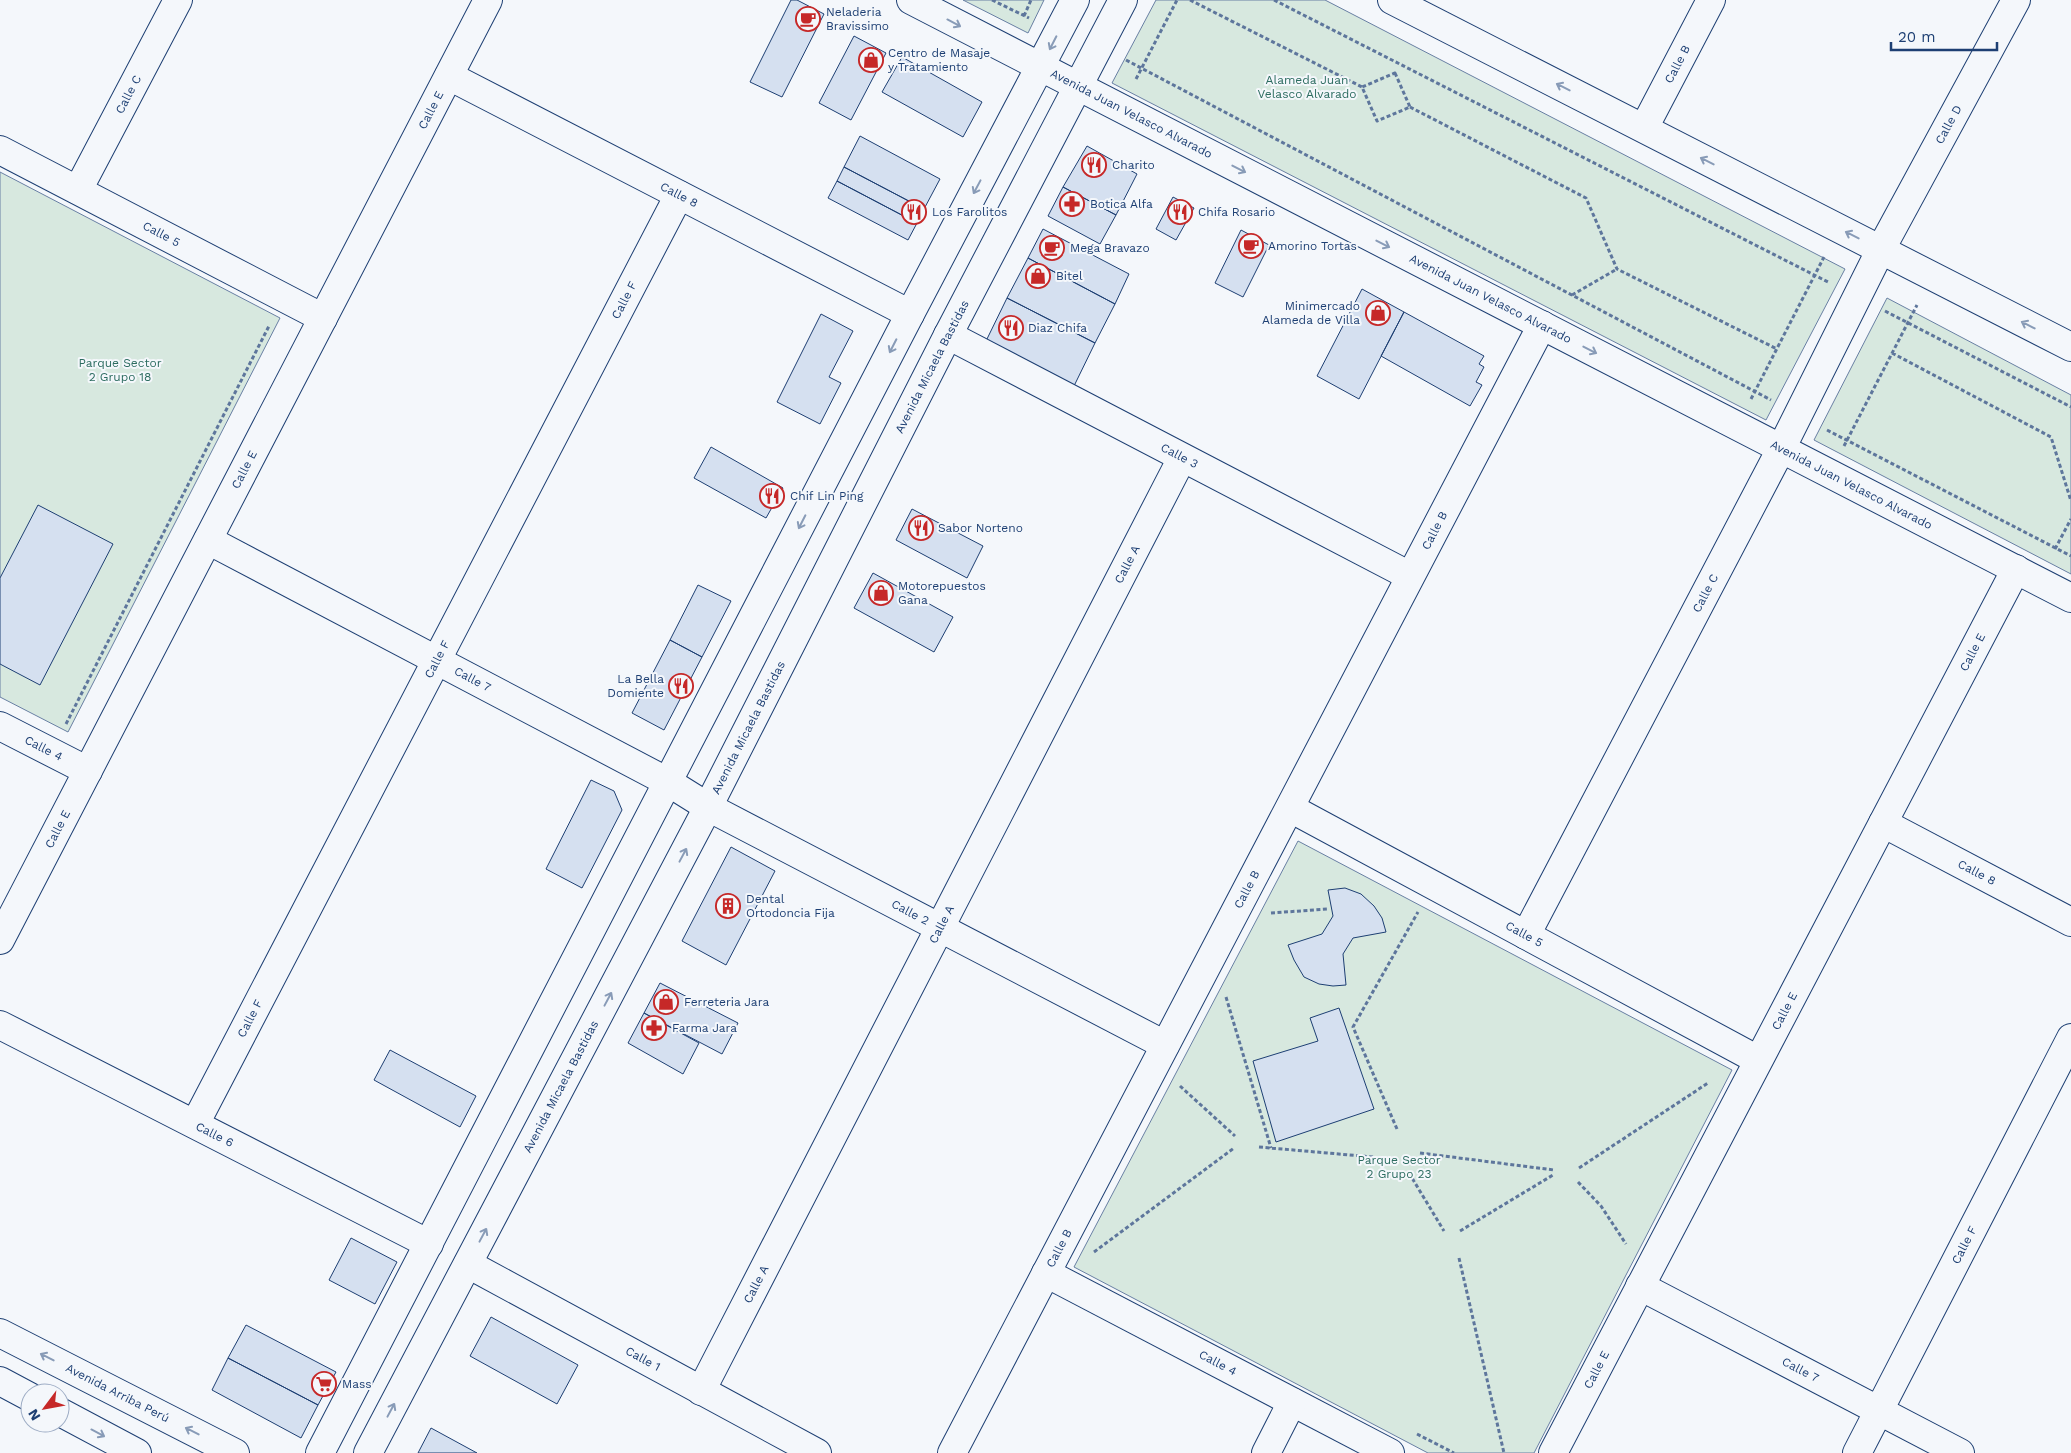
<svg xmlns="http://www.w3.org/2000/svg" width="2071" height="1453" viewBox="0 0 2071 1453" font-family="'Work Sans',sans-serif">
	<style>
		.green { fill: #d7e8df; stroke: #687fa3 }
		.building { fill: #d5e0f0; stroke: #1d3f73 }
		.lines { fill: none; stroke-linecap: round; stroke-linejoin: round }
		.minor-casing { stroke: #1d3f73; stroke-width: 30 }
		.major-casing { stroke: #1d3f73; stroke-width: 30 }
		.path { stroke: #5e769c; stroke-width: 3; stroke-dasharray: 4 2.5; stroke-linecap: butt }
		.minor { stroke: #f4f7fb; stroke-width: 28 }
		.major { stroke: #f4f7fb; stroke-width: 28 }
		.oneway { stroke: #889bb7 }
		.labels { text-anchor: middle; stroke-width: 4; stroke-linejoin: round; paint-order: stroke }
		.poi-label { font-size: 12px; fill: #1d3f73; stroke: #f4f7fb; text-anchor: start }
		.street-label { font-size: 12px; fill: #1d3f73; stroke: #f4f7fb }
		.park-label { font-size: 12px; fill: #2c6c60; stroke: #f4f7fb }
	</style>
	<rect width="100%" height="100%" fill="#f4f7fb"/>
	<path class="green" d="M963 0H1044L1028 33Z
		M1156 0H1325L1845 269 1766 420 1112 83Z
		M0 172 280 318 68 732 0 697Z
		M1887 298 2071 395V574L1814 440Z
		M1298 841 1732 1070 1534 1453H1428L1074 1267Z"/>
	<path class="building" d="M791 0H797L824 14 782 97 750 82Z
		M854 36 886 53 851 120 819 103Z
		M902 57 982 102 963 137 882 92Z
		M860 136 940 179 924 209 844 167Z
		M1087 146 1137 174 1116 215 1063 187Z
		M844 167 924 209 917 223 837 181Z
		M837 181 917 223 908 240 828 198Z
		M1063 187 1116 215 1100 244 1048 216Z
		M1173 197 1194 208 1176 240 1156 229Z
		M1043 229 1129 274 1115 304 1028 258Z
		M1241 230 1269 245 1243 297 1215 283Z
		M1028 258 1115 304 1095 343 1007 298Z
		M1362 289 1404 312 1359 399 1317 376Z
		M1007 298 1095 343 1074 386 986 341Z
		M1404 312 1484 356 1479 364 1484 367 1476 382 1482 385 1470 406 1381 356Z
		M821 314 853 331 829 377 841 383 820 424 777 402Z
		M711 447 783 488 766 518 694 478Z
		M38 505 113 544 40 685 0 664V578Z
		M912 509 983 546 967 578 896 540Z
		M873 573 953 617 934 652 854 608Z
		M698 585 731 601 702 657 670 640Z
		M670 640 702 657 664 730 632 713Z
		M591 780 614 791 622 810 582 888 546 869Z
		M731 847 775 871 726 965 682 941Z
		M1345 888 1361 894 1374 906 1382 918 1386 932 1353 938 1343 954 1346 985 1333 986 1319 984 1304 977 1294 960 1288 945 1322 934 1333 916 1328 890Z
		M660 983 738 1023 722 1054 644 1013Z
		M1339 1008 1374 1109 1276 1142 1253 1061 1318 1041 1310 1018Z
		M644 1013 699 1043 683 1074 628 1043Z
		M390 1050 476 1096 460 1127 374 1080Z
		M351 1238 397 1262 375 1304 329 1280Z
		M491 1317 578 1365 557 1404 470 1356Z
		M246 1325 336 1372 318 1405 228 1358Z
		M228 1358 318 1405 301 1438 212 1390Z
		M431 1428 477 1453H418Z"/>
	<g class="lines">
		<defs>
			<g id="minor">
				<path id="s1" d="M449 76 910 314"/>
				<path id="s2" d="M1644 128 1711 0"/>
				<path id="s3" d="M0 150 323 318"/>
				<path id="s4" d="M78 190 178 0"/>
				<path id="s5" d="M948 335 1410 576"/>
				<path id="s6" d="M208 540 668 782 708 807 1165 1045"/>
				<path id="s7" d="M0 726 88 771"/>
				<path id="s8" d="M1290 808 1758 1060"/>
				<path id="s9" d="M1883 823 2071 922"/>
				<path id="s10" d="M1526 935 1781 449 1881 249 2016 0"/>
				<path id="s11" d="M0 940 488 0"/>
				<path id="s12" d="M0 1025 429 1244"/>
				<path id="s13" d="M195 1124 679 195"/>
				<path id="s14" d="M468 1264 817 1453"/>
				<path id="s15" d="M1046 1273 1390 1453"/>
				<path id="s16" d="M1640 1286 1960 1453"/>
				<path id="s17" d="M0 1333 235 1453"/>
				<path d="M0 1381 30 1397"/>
				<path id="s18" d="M701 1391 1182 458"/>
				<path d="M60 1412 137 1453"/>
				<path d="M320 1453 910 314 1075 0"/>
				<path id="s19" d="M368 1453 708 807 948 335 1123 0"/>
				<path id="s20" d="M952 1453 1542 325"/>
				<path d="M1266 1453 1292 1402"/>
				<path id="s21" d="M1553 1453 2016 569"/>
				<path id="s22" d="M1857 1453 2071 1038"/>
			</g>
			<g id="major">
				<path id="s23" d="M911 0 2071 598"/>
				<path d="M1392 0 2071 347"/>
			</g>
		</defs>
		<use href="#minor" class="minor-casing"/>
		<use href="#major" class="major-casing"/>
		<path class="path" d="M992 0 1029 18
			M1190 0 1362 87
			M1274 0 1828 282
			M1024 16 1031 0
			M1126 60 1771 400
			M1395 73 1410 107 1377 121 1362 87Z
			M1136 79 1177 0
			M1410 107 1586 198 1617 269 1777 349
			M1572 295 1617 269
			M1885 311 2071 407
			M1892 353 2051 437 2071 501
			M1751 399 1824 257
			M1827 430 2071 556
			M1844 446 1917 305
			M2055 549 2071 519
			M66 724 269 326
			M1271 913 1328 909
			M1226 997 1271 1148
			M1180 1086 1235 1136
			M1397 1129 1353 1027 1418 912
			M1259 1147 1373 1157
			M1420 1153 1554 1170
			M1579 1168 1708 1083
			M1409 1173 1444 1231
			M1578 1182 1601 1206 1626 1244
			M1460 1231 1553 1175
			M1094 1252 1234 1148
			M1459 1258 1504 1453
			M1417 1434 1454 1453"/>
		<use href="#minor" class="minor"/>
		<use href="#major" class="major"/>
	</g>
	<defs><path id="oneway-shaft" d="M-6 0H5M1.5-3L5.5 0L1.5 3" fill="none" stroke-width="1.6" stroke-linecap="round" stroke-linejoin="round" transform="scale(1.25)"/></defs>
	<g class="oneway">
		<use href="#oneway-shaft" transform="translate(954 23) rotate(28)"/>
		<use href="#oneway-shaft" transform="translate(1053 43) rotate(117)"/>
		<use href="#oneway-shaft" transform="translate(1563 87) rotate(-153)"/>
		<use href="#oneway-shaft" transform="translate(1707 161) rotate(-153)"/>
		<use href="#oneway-shaft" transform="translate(1239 169) rotate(27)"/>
		<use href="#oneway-shaft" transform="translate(977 187) rotate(118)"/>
		<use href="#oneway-shaft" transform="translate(1852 235) rotate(-153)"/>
		<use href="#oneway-shaft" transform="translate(1383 244) rotate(27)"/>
		<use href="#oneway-shaft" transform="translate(2028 325) rotate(-153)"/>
		<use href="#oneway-shaft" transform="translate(893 346) rotate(117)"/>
		<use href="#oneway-shaft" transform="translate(1590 350) rotate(27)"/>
		<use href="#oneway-shaft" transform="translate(802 522) rotate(117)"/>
		<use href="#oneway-shaft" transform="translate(683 855) rotate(-62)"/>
		<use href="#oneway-shaft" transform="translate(608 999) rotate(-62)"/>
		<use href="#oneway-shaft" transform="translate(483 1235) rotate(-62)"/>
		<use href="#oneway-shaft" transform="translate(47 1357) rotate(-153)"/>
		<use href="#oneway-shaft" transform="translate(391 1410) rotate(-62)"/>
		<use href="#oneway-shaft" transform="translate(192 1431) rotate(-153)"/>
		<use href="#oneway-shaft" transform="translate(98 1433) rotate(28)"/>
	</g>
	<defs>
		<symbol id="cafe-ring" viewBox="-11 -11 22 22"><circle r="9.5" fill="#f4f7fb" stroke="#c62828" stroke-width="1.5"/><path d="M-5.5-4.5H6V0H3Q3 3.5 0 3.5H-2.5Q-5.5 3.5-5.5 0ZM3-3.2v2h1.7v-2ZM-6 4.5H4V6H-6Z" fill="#c62828"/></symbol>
		<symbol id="shop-ring" viewBox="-11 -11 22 22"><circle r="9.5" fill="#f4f7fb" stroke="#c62828" stroke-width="1.5"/><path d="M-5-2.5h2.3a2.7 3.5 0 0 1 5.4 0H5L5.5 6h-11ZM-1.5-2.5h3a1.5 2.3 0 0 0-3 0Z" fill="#c62828"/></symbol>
		<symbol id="restaurant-ring" viewBox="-11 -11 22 22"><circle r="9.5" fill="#f4f7fb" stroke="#c62828" stroke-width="1.5"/><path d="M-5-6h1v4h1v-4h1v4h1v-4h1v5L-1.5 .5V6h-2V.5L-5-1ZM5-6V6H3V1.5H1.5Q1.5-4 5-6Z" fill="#c62828"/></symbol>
		<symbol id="pharmacy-ring" viewBox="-11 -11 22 22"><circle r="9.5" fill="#f4f7fb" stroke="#c62828" stroke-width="1.5"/><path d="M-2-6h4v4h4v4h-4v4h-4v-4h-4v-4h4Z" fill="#c62828"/></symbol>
		<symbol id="building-ring" viewBox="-11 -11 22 22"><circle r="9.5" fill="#f4f7fb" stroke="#c62828" stroke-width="1.5"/><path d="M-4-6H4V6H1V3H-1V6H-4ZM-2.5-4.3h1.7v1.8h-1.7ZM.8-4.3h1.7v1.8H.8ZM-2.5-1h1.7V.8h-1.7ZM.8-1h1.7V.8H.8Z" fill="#c62828"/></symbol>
		<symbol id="supermarket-ring" viewBox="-11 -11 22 22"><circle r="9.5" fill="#f4f7fb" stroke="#c62828" stroke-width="1.5"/><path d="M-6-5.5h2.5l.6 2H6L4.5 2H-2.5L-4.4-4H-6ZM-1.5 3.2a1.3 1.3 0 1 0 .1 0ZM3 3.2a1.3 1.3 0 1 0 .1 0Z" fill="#c62828"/></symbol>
	</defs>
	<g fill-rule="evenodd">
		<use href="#cafe-ring" x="794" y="5" width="28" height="28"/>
		<use href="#shop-ring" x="857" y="46" width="28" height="28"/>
		<use href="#restaurant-ring" x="1080" y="151" width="28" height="28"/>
		<use href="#pharmacy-ring" x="1058" y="190" width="28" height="28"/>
		<use href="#restaurant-ring" x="900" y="198" width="28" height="28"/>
		<use href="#restaurant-ring" x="1166" y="198" width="28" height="28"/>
		<use href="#cafe-ring" x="1237" y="232" width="28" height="28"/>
		<use href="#cafe-ring" x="1038" y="234" width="28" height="28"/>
		<use href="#shop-ring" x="1024" y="262" width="28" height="28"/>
		<use href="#shop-ring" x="1364" y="299" width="28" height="28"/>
		<use href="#restaurant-ring" x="997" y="314" width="28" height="28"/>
		<use href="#restaurant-ring" x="758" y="482" width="28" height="28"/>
		<use href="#restaurant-ring" x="907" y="514" width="28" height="28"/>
		<use href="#shop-ring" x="867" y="579" width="28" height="28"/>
		<use href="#restaurant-ring" x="667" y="672" width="28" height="28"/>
		<use href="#building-ring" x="714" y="892" width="28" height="28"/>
		<use href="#shop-ring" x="652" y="988" width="28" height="28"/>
		<use href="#pharmacy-ring" x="640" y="1014" width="28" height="28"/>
		<use href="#supermarket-ring" x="310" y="1370" width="28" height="28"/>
	</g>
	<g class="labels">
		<g class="poi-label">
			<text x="826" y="16">Neladeria<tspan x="826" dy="14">Bravissimo</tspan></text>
			<text x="888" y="57">Centro de Masaje<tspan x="888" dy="14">y Tratamiento</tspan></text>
			<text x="1112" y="169">Charito</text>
			<text x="1090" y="208">Botica Alfa</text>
			<text x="932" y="216">Los Farolitos</text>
			<text x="1198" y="216">Chifa Rosario</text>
			<text x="1268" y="250">Amorino Tortas</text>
			<text x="1070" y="252">Mega Bravazo</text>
			<text x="1056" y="280">Bitel</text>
			<text x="1360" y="310" text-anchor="end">Minimercado<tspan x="1360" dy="14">Alameda de Villa</tspan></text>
			<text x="1028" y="332">Diaz Chifa</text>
			<text x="790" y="500">Chif Lin Ping</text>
			<text x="938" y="532">Sabor Norteno</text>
			<text x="898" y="590">Motorepuestos<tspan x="898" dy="14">Gana</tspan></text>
			<text x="664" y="683" text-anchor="end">La Bella<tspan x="664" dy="14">Domiente</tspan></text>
			<text x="746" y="903">Dental<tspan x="746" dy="14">Ortodoncia Fija</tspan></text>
			<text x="684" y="1006">Ferreteria Jara</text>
			<text x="672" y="1032">Farma Jara</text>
			<text x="342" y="1388">Mass</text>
		</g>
		<g class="street-label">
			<text dy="4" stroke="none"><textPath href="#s2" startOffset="72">Calle B</textPath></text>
			<text dy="4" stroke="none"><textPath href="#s4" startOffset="108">Calle C</textPath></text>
			<text dy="4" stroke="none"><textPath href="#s11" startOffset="935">Calle E</textPath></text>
			<text dy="4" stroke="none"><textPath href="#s23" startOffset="248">Avenida Juan Velasco Alvarado</textPath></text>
			<text dy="4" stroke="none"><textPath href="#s10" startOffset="914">Calle D</textPath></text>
			<text dy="4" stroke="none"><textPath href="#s1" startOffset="259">Calle 8</textPath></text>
			<text dy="4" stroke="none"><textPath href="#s3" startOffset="182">Calle 5</textPath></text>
			<text dy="4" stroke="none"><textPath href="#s23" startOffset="652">Avenida Juan Velasco Alvarado</textPath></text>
			<text dy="4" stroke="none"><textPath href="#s13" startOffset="929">Calle F</textPath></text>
			<text dy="4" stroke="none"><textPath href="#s19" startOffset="1224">Avenida Micaela Bastidas</textPath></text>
			<text dy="4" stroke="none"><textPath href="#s5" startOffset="261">Calle 3</textPath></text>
			<text dy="4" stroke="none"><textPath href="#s11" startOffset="530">Calle E</textPath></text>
			<text dy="4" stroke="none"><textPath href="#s23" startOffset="1058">Avenida Juan Velasco Alvarado</textPath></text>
			<text dy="4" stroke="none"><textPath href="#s20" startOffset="1041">Calle B</textPath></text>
			<text dy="4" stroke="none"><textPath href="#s18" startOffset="930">Calle A</textPath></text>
			<text dy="4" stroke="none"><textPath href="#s10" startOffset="386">Calle C</textPath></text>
			<text dy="4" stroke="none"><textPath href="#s21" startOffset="904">Calle E</textPath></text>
			<text dy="4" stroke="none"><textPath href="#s13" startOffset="524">Calle F</textPath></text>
			<text dy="4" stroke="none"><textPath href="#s6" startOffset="299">Calle 7</textPath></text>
			<text dy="4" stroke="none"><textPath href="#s19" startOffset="819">Avenida Micaela Bastidas</textPath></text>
			<text dy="4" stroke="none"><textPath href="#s7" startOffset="49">Calle 4</textPath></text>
			<text dy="4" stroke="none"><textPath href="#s11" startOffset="125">Calle E</textPath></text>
			<text dy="4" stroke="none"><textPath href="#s9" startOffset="106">Calle 8</textPath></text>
			<text dy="4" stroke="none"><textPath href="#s20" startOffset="636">Calle B</textPath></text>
			<text dy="4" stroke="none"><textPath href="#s6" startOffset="795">Calle 2</textPath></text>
			<text dy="4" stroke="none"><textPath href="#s18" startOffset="525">Calle A</textPath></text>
			<text dy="4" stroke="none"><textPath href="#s8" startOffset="266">Calle 5</textPath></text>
			<text dy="4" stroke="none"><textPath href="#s21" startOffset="499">Calle E</textPath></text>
			<text dy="4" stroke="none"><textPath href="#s13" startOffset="119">Calle F</textPath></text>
			<text dy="4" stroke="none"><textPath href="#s19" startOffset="414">Avenida Micaela Bastidas</textPath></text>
			<text dy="4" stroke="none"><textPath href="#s12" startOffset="241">Calle 6</textPath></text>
			<text dy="4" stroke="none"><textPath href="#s22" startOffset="234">Calle F</textPath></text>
			<text dy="4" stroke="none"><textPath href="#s20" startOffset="231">Calle B</textPath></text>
			<text dy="4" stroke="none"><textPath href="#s18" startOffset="120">Calle A</textPath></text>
			<text dy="4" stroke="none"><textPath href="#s14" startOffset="199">Calle 1</textPath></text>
			<text dy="4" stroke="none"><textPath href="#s15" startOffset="194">Calle 4</textPath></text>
			<text dy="4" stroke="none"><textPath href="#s21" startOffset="94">Calle E</textPath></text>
			<text dy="4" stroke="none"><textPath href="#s16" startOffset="181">Calle 7</textPath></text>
			<text dy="4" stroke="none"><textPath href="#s17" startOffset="132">Avenida Arriba Perú</textPath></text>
		</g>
		<g class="park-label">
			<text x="1307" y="84">Alameda Juan<tspan x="1307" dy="14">Velasco Alvarado</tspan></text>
			<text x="120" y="367">Parque Sector<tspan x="120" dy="14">2 Grupo 18</tspan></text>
			<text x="1399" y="1164">Parque Sector<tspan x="1399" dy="14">2 Grupo 23</tspan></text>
		</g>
	</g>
	<g transform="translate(45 1408) rotate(238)"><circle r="24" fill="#f4f7fb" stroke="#9eadc5"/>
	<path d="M0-4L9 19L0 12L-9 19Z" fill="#c62828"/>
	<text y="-8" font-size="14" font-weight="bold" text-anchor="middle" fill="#1d3f73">N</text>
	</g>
	<path d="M1891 42v8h106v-8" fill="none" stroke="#1d3f73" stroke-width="2.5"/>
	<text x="1898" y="42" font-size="15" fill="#1d3f73" stroke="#f4f7fb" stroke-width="4" paint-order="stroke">20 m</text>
</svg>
